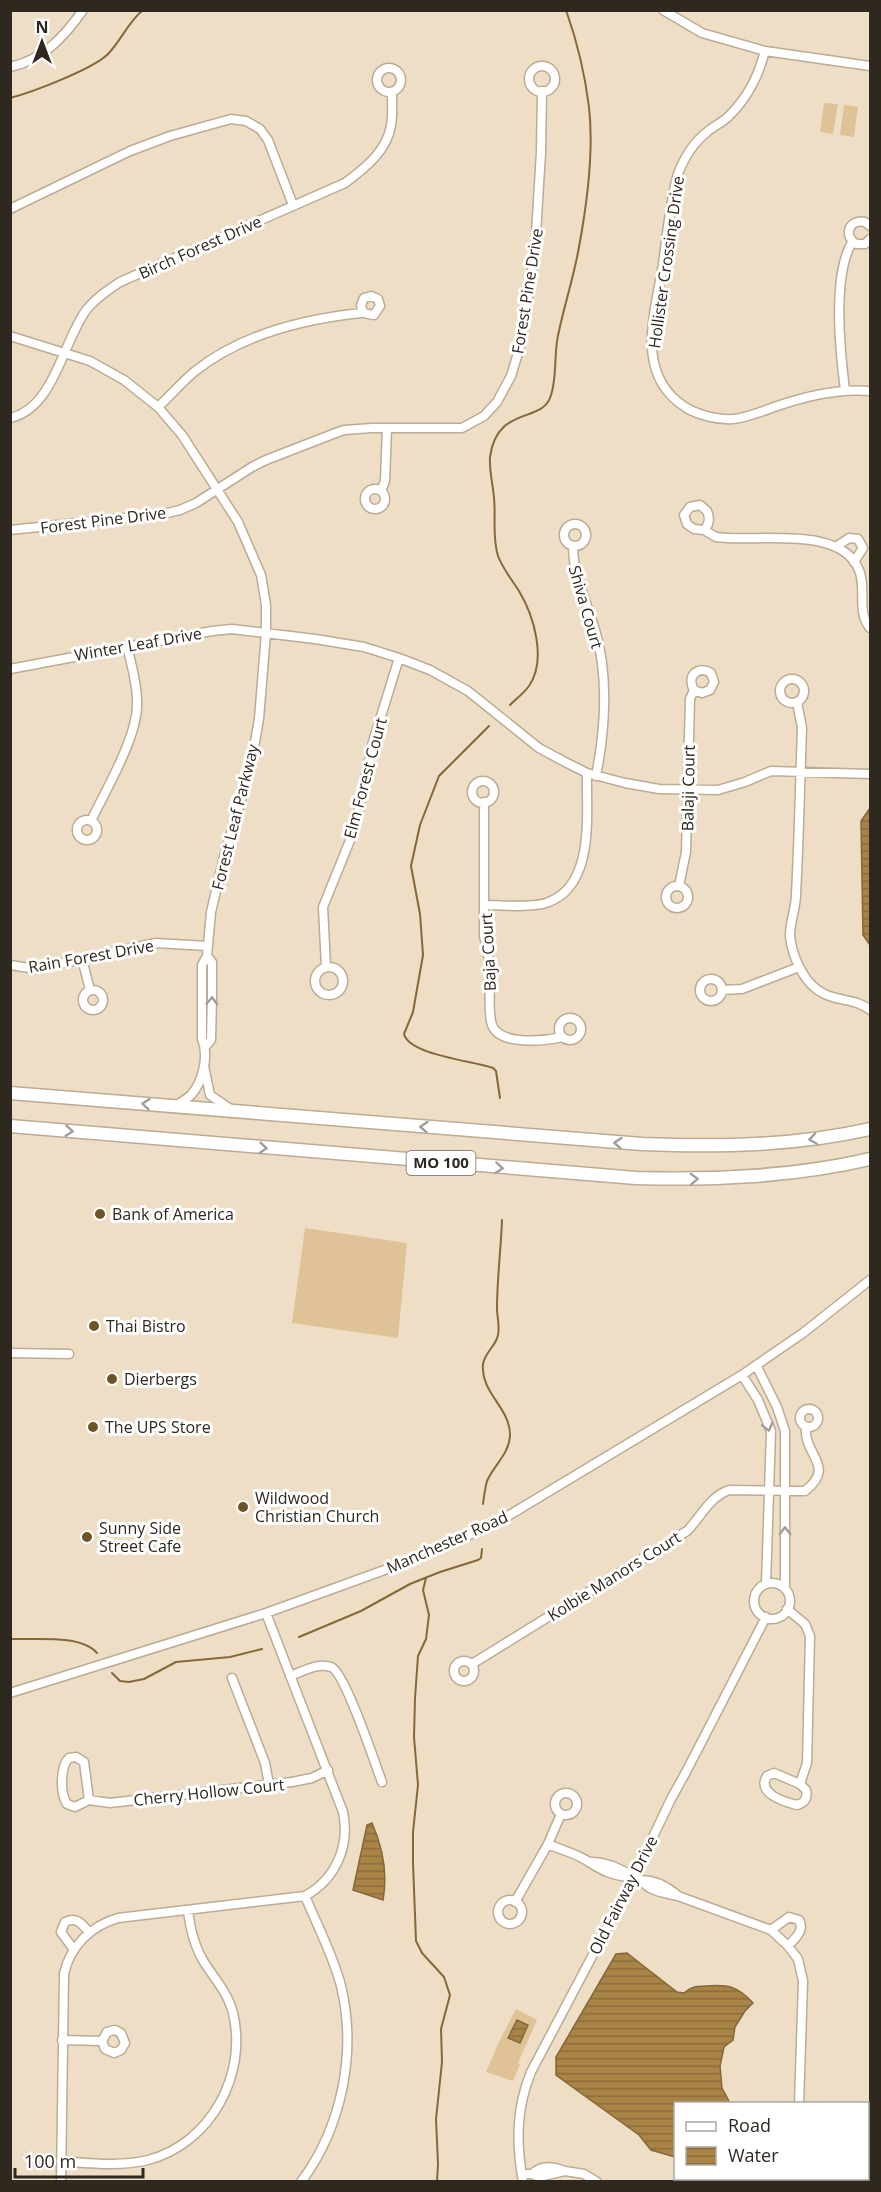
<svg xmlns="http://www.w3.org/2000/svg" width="881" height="2192" viewBox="0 0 881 2192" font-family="'Open Sans',sans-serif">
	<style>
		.pitch { fill: #dfc397 }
		.water { fill: url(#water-rules); stroke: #84683a; stroke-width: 1.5 }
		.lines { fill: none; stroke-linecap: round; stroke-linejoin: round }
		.stream { stroke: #84683a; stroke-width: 2 }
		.minor-casing { stroke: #bbac93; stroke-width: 11 }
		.highway-casing { stroke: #bbac93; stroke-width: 15 }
		.minor { stroke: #fff; stroke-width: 8 }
		.highway { stroke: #fff; stroke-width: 12 }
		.oneway { stroke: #a19e9a }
		.poi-dot { fill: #6e5325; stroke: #fff; stroke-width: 2 }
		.labels { text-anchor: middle; stroke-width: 6; stroke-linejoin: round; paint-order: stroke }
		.shield { fill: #fff; stroke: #6d6862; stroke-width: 1.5 }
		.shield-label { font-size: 15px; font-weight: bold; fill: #2e281e }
		.street-label { font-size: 16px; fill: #2e281e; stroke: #fff }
		.poi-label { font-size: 16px; fill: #2e281e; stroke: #fff; text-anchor: start }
	</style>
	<defs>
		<pattern id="water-rules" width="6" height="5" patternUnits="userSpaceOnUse" patternTransform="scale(1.5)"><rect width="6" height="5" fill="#a98446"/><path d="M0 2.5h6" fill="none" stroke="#8a6c3a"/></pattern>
	</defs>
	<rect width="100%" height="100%" fill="#eedec5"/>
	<path class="pitch" d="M824 103 838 104 833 134 820 132Z
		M844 105 858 107 854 137 840 135Z
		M305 1228 407 1243 398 1338 292 1323Z
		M516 2009 537 2020 518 2063 520 2064 513 2081 486 2072 499 2042Z"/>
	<path class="water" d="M870 808V945L863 935 861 821Z
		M372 1823C383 1848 388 1873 383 1900L353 1890 367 1825Z
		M627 1953 677 1992 684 1993C692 1986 695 1987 706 1986 727 1984 738 1986 753 2003L745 2011 735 2027 733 2040 724 2047 720 2066 722 2088 730 2103 676 2104 675 2157 651 2150 639 2135 556 2075V2057L616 1954Z
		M517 2020 528 2025 520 2043 508 2038Z"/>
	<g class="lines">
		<path class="stream" d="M10 98C33 92 93 69 108 54 121 41 128 22 143 10
			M510 705C516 699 524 693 529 686 547 660 534 616 519 591 512 580 503 569 498 556 492 537 496 517 494 498 493 484 489 471 490 457 497 406 540 423 550 398 558 378 553 352 559 331 565 303 574 276 579 247 587 204 594 151 589 107 585 75 577 41 566 10
			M489 726 439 776 420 825 411 866 420 914 423 955 413 1012 404 1034C409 1055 474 1061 493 1068L496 1071 500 1098
			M483 1504C484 1496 485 1488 487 1481 494 1465 509 1454 510 1436 511 1408 480 1393 483 1364 485 1352 496 1346 498 1335 500 1326 497 1317 497 1308 497 1279 501 1249 502 1220
			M426 1578 423 1590 429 1615 426 1639 418 1656 415 1698 414 1737 418 1785 413 1832V1863L416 1941 422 1953 444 1977 450 1995 441 2029 442 2062 436 2119 438 2164 437 2182
			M299 1637 361 1611 410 1584 440 1572 478 1560 481 1558 482 1549
			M10 1639C34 1640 81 1634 97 1653
			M112 1673 120 1681 129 1682 144 1679 176 1662 230 1657 262 1649"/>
		<defs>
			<path id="minor" d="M663 10 702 33 765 51 870 66
				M765 51C758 77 748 97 729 116 723 122 714 126 707 132 693 143 684 158 678 174 670 203 667 234 663 264 655 314 634 374 685 407 698 415 717 420 733 419 747 418 763 411 777 406 806 396 839 388 870 391
				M529 79a13 13 0 1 1 26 0a13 13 0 1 1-26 0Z
				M10 67C43 60 65 36 83 10
				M377 80a12 12 0 1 1 24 0a12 12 0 1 1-24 0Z
				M10 209 130 151 170 136 231 119 246 121 260 129 268 140 293 205
				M870 226 865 222C849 219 843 235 856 244H865L870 239
				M10 336 90 361 124 380 158 407 182 435 238 522 261 575 266 605V633L259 719 250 770 225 853 211 912 207 956 202 965V1039C209 1055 203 1082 191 1095 186 1100 180 1103 174 1106
				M845 390C840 351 832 277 852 242
				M158 407C170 396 181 383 194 372 240 335 304 319 361 313 365 312 369 315 374 315L380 306 378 299 371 296 364 298 361 305 363 312
				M10 418C55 408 63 340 87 309 96 298 108 290 120 282L345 183C364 169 388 150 391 125 393 114 392 103 392 92
				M365 499a10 10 0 1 1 20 0a10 10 0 1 1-20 0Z
				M381 491 385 481 387 428
				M564 535a11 11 0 1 1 22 0a11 11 0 1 1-22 0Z
				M10 530 163 514 180 510 196 503 252 467 266 460 333 434 344 430 372 428H462L484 416 497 402 511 376 521 343 535 250 541 152 542 91
				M704 530C710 524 710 518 707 511L700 505 690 507 684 515 687 524 694 529 704 530 716 537C755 543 841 524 859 570 867 589 856 611 870 628
				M573 546C573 576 587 602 595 630 609 675 605 731 596 776
				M836 547 849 538 858 539 863 548 854 562
				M10 669 212 631 232 629 315 639 364 647 399 658 430 670 468 691 539 748 565 762 587 773 625 783 659 789 718 790 745 782 771 771 870 774
				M780 691a12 12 0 1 1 24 0a12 12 0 1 1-24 0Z
				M797 702 802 728C800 784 799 839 796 894 796 908 790 921 790 935 791 951 799 970 809 982 829 1005 852 995 870 1010
				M472 792a11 11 0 1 1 22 0a11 11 0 1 1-22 0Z
				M484 802V936C489 952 490 966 490 982 490 996 488 1013 492 1025 500 1046 545 1041 562 1037
				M77 830a10 10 0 1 1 20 0a10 10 0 1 1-20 0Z
				M91 821C106 789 139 735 137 701 137 683 131 663 127 646
				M666 897a11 11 0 1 1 22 0a11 11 0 1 1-22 0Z
				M679 886 686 852 690 699 694 690C686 676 698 665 711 673L714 682 710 690 702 693 694 690
				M486 905C504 905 528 908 546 903 596 887 586 813 587 773
				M82 959 90 990
				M10 965 36 969 156 943 207 946
				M315 981a14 14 0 1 1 28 0a14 14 0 1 1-28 0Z
				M326 967 323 907 355 828 373 742 399 658
				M700 990a11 11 0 1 1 22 0a11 11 0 1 1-22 0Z
				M83 1000a10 10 0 1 1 20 0a10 10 0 1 1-20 0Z
				M722 990 742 989 799 967
				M559 1029a11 11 0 1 1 22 0a11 11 0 1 1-22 0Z
				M205 1047 211 1040 212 998V962L207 956
				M204 1066 210 1095 232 1110
				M10 1353 69 1354
				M756 1365 777 1407 785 1431V1589
				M742 1375 758 1400 771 1431 766 1584
				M800 1418a9 9 0 1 1 18 0a9 9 0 1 1-18 0Z
				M754 1601a18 18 0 1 1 36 0a18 18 0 1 1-36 0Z
				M787 1609 805 1624 810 1636 807 1763 800 1784 774 1773 767 1776C756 1793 784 1802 797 1805 805 1803 808 1798 806 1790L800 1784
				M454 1671a10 10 0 1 1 20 0a10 10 0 1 1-20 0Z
				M472 1664 687 1531C702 1516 708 1498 729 1490L805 1491C837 1466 803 1455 806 1427
				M290 1676C302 1672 318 1662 331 1667 345 1672 375 1764 382 1782
				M232 1678 265 1763 269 1784
				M10 1693 266 1613 390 1568 461 1539 508 1516 742 1375 803 1333 870 1280
				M555 1804a11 11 0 1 1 22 0a11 11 0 1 1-22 0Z
				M89 1800 84 1762 76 1757 69 1758C60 1766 60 1794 67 1804L75 1807 89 1800 110 1803 292 1782 312 1778 328 1770
				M548 1844C561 1850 578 1854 589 1862 603 1871 613 1876 630 1877
				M589 1862C608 1861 623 1871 639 1879 643 1882 646 1886 650 1888 659 1893 669 1894 678 1896L771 1930 788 1946 798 1959 803 1981 799 2104
				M641 1880C654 1880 665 1885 676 1894
				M498 1912a12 12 0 1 1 24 0a12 12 0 1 1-24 0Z
				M515 1902 548 1844 561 1814
				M771 1930 789 1917 799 1920C805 1931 795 1938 788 1946
				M74 1950 61 1932 65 1922C76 1916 82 1924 89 1932
				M62 2040 102 2041 105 2049 114 2053 121 2050 125 2043 121 2033 115 2030 107 2032 102 2041
				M61 2161C89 2163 120 2167 148 2160 210 2144 248 2075 233 2013 228 1993 214 1978 204 1962 194 1946 190 1928 188 1910
				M522 2174H532L539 2177 565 2171 584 2174 597 2182
				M532 2174C541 2165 553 2166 565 2171
				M61 2182 64 1974C70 1946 91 1926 118 1918L305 1896C336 1879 350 1846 343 1812L266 1613
				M301 2182C342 2127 357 2052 341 1986 333 1955 317 1925 305 1896
				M523 2182C516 2143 516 2109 531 2072L634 1877 671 1799 686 1772 766 1617
				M774 2182 776 2178"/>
			<path id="highway" d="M10 1093 642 1144C719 1147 795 1146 870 1129
				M10 1126 636 1178C714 1180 793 1177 870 1159"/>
		</defs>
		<use href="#minor" class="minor-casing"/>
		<use href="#highway" class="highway-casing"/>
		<use href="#minor" class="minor"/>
		<use href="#highway" class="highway"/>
	</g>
	<defs><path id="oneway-chevron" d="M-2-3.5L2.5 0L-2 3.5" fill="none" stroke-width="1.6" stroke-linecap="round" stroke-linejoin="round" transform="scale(1.5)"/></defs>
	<g class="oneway">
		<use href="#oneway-chevron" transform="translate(212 1001) rotate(-88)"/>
		<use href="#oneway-chevron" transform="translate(146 1104) rotate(-175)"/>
		<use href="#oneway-chevron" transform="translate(424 1127) rotate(-176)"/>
		<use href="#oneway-chevron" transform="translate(69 1131) rotate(5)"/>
		<use href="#oneway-chevron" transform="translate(813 1139) rotate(172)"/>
		<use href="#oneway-chevron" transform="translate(618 1143) rotate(-176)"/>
		<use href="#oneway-chevron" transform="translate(263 1148) rotate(5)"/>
		<use href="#oneway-chevron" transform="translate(499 1168) rotate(5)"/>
		<use href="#oneway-chevron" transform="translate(694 1179) rotate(-2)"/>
		<use href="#oneway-chevron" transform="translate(768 1427) rotate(76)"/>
		<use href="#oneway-chevron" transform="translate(785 1531) rotate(-90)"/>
	</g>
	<g class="poi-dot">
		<circle cx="100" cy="1214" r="6"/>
		<circle cx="94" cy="1326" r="6"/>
		<circle cx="112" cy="1379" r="6"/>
		<circle cx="93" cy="1427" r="6"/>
		<circle cx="243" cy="1507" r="6"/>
		<circle cx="87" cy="1537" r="6"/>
	</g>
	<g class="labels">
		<rect class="shield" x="406.5" y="1151" width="69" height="24" rx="4.5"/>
		<g class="shield-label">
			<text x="441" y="1168">MO 100</text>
		</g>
		<g class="street-label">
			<text transform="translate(200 247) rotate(-24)" y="6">Birch Forest Drive</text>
			<text transform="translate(666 262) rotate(-82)" y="6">Hollister Crossing Drive</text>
			<text transform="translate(527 291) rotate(-81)" y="6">Forest Pine Drive</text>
			<text transform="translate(103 520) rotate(-7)" y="6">Forest Pine Drive</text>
			<text transform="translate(586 607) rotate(74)" y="6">Shiva Court</text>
			<text transform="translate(138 644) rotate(-10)" y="6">Winter Leaf Drive</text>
			<text transform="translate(365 778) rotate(-75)" y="6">Elm Forest Court</text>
			<text transform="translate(688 788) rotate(-89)" y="6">Balaji Court</text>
			<text transform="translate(235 817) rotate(-76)" y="6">Forest Leaf Parkway</text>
			<text transform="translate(488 952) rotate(-93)" y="6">Baja Court</text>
			<text transform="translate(91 956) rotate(-10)" y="6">Rain Forest Drive</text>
			<text transform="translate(447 1542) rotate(-24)" y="6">Manchester Road</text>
			<text transform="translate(614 1576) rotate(-32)" y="6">Kolbie Manors Court</text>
			<text transform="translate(209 1792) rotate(-6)" y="6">Cherry Hollow Court</text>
			<text transform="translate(623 1895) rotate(-63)" y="6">Old Fairway Drive</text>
		</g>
		<g class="poi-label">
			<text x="112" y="1220">Bank of America</text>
			<text x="106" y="1332">Thai Bistro</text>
			<text x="124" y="1385">Dierbergs</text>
			<text x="105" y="1433">The UPS Store</text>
			<text x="255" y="1504">Wildwood<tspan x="255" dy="18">Christian Church</tspan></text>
			<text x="99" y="1534">Sunny Side<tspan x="99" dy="18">Street Cafe</tspan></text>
		</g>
	</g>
	<rect width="881" height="2192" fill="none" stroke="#2e281e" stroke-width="24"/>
	<rect x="674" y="2102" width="195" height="78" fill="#ffffff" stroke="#aba9a5" stroke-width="1.5"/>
	<rect x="686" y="2122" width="30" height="9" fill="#ffffff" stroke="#aba9a5" stroke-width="1.5"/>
	<text x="728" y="2132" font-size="18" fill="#2e281e">Road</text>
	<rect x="686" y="2147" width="30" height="18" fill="url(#water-rules)" stroke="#aba9a5" stroke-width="1.5"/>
	<text x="728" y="2162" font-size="18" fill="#2e281e">Water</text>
	<g transform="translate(42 42)" stroke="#ffffff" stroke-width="4.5" paint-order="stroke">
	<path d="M0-4.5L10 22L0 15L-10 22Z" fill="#2e281e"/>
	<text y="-9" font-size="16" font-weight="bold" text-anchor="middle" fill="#2e281e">N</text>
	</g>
	<path d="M15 2168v9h128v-9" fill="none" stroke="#2e281e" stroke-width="3"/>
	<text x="24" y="2168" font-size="18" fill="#2e281e" stroke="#ffffff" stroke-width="4.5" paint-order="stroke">100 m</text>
</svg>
